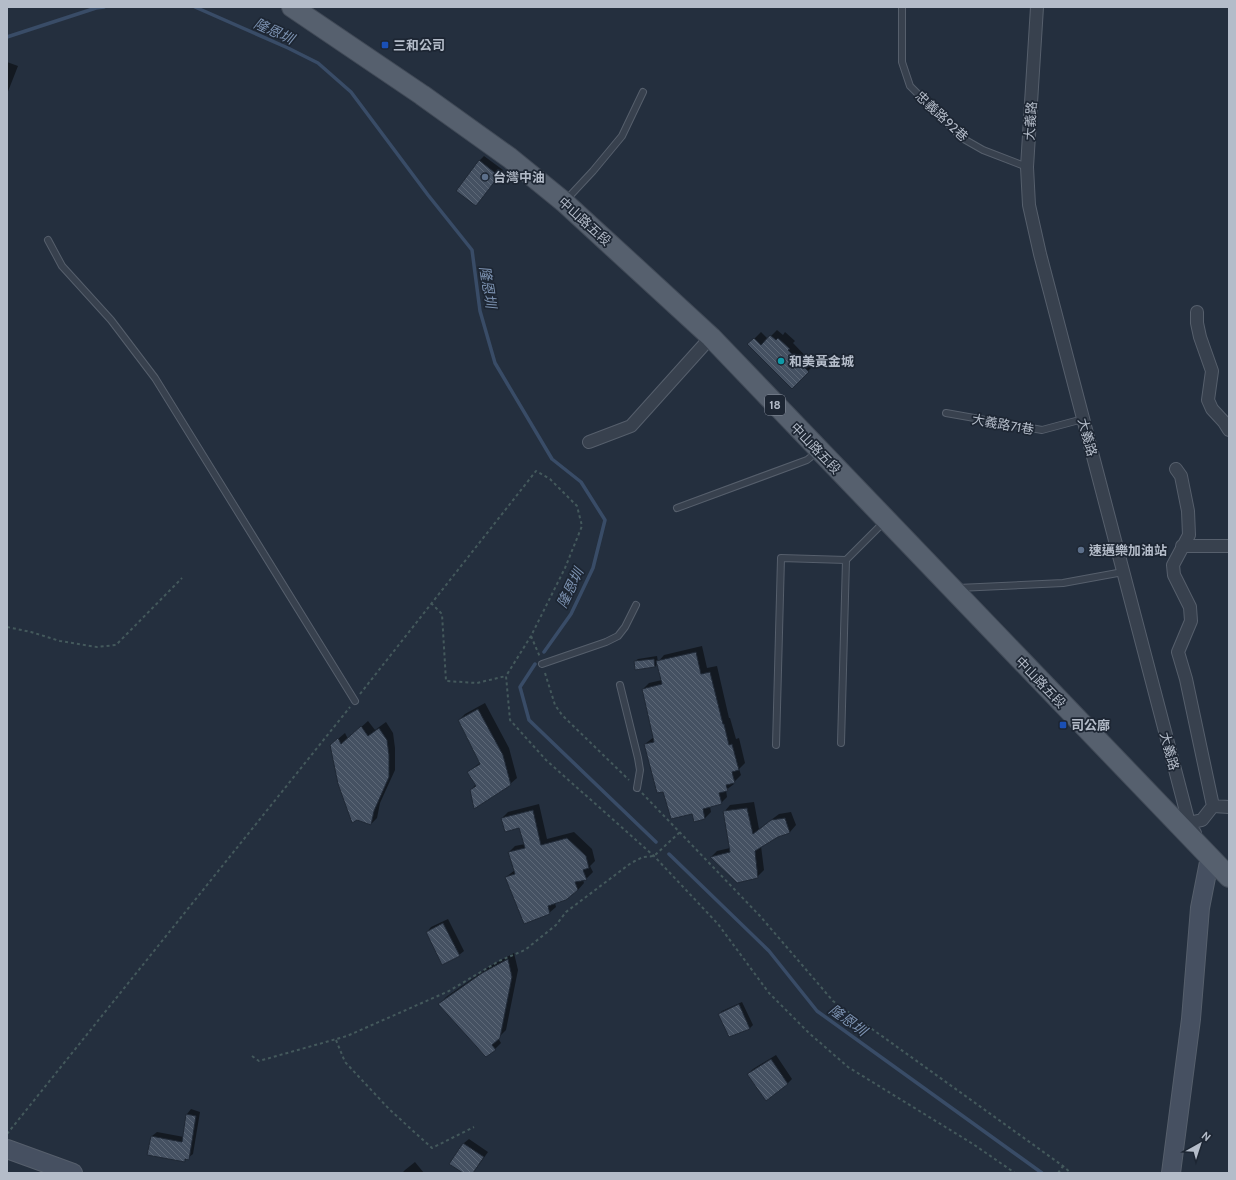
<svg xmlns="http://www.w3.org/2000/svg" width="1236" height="1180" viewBox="0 0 1236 1180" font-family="Cabin,'Noto Sans TC',sans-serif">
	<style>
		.shadow { fill: #0007 }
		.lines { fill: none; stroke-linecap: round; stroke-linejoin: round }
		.stream { stroke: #394c67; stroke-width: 3.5 }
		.building { fill: url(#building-back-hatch); stroke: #1f2835 }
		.lane-casing { stroke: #565f6c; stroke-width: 8 }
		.street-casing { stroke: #565f6c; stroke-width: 14 }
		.secondary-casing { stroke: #565f6c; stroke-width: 20 }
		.primary-casing { stroke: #414a57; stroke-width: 22 }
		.path { stroke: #44595c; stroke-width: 2; stroke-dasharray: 3 3; stroke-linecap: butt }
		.lane { stroke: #38414e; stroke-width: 6 }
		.street { stroke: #38414e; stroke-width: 12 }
		.secondary { stroke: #465061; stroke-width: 18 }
		.primary { stroke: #56606e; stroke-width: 20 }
		.transit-dot { fill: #1a4fb4; stroke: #1d2633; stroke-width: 1.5 }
		.service-dot { fill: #5c6f8a; stroke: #1d2633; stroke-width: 1.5 }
		.culture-dot { fill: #0f9aa8; stroke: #1d2633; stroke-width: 1.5 }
		.labels { text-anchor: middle; stroke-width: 3.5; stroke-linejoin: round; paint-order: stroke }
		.shield { fill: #1d2633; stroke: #878f9c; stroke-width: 1 }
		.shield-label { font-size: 12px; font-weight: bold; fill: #b4bcc9 }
		.poi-label { font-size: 13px; font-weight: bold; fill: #b4bcc9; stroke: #1d2633; text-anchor: start }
		.street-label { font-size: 13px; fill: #b4bcc9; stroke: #1d2633 }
		.water-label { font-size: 14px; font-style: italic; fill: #7c92b1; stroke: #1d2633 }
	</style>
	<defs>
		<pattern id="building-back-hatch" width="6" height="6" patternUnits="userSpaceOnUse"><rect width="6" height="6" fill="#455162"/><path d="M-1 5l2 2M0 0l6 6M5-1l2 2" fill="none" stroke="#5d6877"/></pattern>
	</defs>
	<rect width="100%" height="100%" fill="#242f3e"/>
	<path class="shadow" d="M7 62 18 66 7 94Z
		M484 156 503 170 476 205 479 161Z
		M777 330 783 335 785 332 795 341 793 343 814 365 792 387 749 344 761 332 768 339Z
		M702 646 707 668 717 666 729 718H730L736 739 739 738 745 763 739 769 741 775 734 782V784L726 790 727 797 721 803 710 806 711 812 705 818 695 821 693 812 664 790 645 744 654 737 643 689 649 683 662 680 658 663 655 667 635 661 638 659 657 656 658 662 664 655Z
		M485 703 509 748 517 778 510 784 471 790 476 784 468 772 481 762 459 720 465 714Z
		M368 721 375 730 386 722 393 733 395 748V770L380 803 377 818 371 824 338 739 345 733 348 739Z
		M754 802 759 829 779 814 791 812 796 825 790 832 777 836 761 846 764 870 757 877 737 882 711 857 717 851 730 848 724 812 730 805Z
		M539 804 547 839 574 832 592 849 595 861 590 866 593 872 586 879 583 880 584 883 578 890 555 903 556 907 549 913 506 877 515 870 509 852 515 846 525 844 520 827 502 818 508 812Z
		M448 919 464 951 459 955 427 932 431 927Z
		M514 953 518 970 506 1030 498 1038 501 1043 495 1049 440 1004 446 997 489 967Z
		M742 1002 753 1025 750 1028 730 1036 719 1014 722 1011Z
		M776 1055 792 1079 787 1084 748 1074 753 1069Z
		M191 1109 200 1112 193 1154 184 1161 152 1136 157 1132 184 1137 187 1114Z
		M469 1139 488 1152 473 1173H465L450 1163 464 1143Z
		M415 1162 424 1173H402L405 1170Z"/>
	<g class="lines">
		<path class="stream" d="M195 7 288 48 318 63 351 92 428 195 472 250 480 311 495 363 552 459 581 482 605 520 593 568 571 614 544 652
			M7 37 96 8 104 7
			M535 664 520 687 529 720 656 842
			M669 854 769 951 817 1011 1042 1173"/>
	</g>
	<path class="building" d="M479 160 499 176 476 206 456 191Z
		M770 335 776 340 778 338 790 349 788 350 809 372 792 389 747 344 754 338 761 345Z
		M696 652 701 674 710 672 723 724H724L729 745 732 744 739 770 732 772 735 783 726 785 728 791 719 793 722 804 703 809 705 819 694 822 692 814 671 819 663 792 657 793 644 744 654 742 642 689 662 684 656 661Z
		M654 659 655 667 635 670 634 661Z
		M478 709 503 755 511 785 474 809 470 790 476 786 467 772 480 764 458 720Z
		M361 726 368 736 379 728 387 740 389 755V777L374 811 371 825 357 820 352 823 338 784 330 745 338 738 341 744Z
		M747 808 753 834 771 820 785 818 790 833 778 837 755 851 758 878 737 883 710 857 730 852 723 811Z
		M533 810 541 845 567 838 586 856 589 868 583 870 587 880 575 882 578 890 566 900 548 906 550 914 524 924 505 877 515 874 508 852 525 848 519 828 505 832 501 818Z
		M443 923 460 956 442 965 426 932Z
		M508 959 512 977 500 1038 492 1045 496 1050 486 1057 438 1004 482 973Z
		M739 1004 750 1029 729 1037 718 1014Z
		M771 1059 788 1084 766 1101 747 1074Z
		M186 1114 196 1116 189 1160 185 1159V1162L147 1155 151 1136 182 1142Z
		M463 1143 484 1157 473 1173H463L449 1164Z"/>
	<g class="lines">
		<defs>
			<path id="lane" d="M902 7V62L910 86 962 138 983 150 1027 167
				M566 200 593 171 622 136 643 92
				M48 240 62 266 111 320 155 378 355 701
				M946 413 1042 430 1083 419
				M677 508 807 460 817 452
				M958 588 1063 583 1123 572
				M542 664 606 642 618 636 625 627 636 605
				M620 685 638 758 640 770 637 788
				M841 743 846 560 885 521
				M776 745 781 558 846 560"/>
			<path id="street" d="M1037 7 1027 167 1029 205 1040 254 1189 823 1195 833
				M1197 312V323L1200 337 1212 371 1208 400 1212 409 1224 422 1229 430
				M589 442 631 426 711 337
				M1176 469 1181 476 1188 511 1189 535 1173 565 1174 575 1190 607 1191 621 1178 652 1186 679 1213 806
				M1182 546H1229
				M1189 823 1202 820 1213 806 1229 807"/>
			<path id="secondary" d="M7 1149 73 1173
				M1171 1173 1191 1019 1200 908 1210 857"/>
			<path id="primary" d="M292 7 422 95 510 158 564 202 711 337 1229 877"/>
		</defs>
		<use href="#lane" class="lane-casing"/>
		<use href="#street" class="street-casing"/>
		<use href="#secondary" class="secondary-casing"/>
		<use href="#primary" class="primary-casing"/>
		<path class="path" d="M431 603 442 614 446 681 477 683 506 676
			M7 627 31 632 60 641 97 647 116 645 182 578
			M531 636 540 657
			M545 673 555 705 562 715 629 780
			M360 694 536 471 550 479 577 506 582 526 565 568 531 636 506 676 510 720 546 760 654 856 718 924 769 993 809 1033 848 1067 973 1144 1015 1173
			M642 793 760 916 833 1001 1063 1166 1071 1173
			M336 1040 345 1062 390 1110 432 1148 474 1127
			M252 1056 259 1061 347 1036 449 991 499 961 525 950 556 925 566 912 631 863 643 857 654 856 680 832
			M7 1134 350 707
			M1058 1173 1063 1166"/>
		<use href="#lane" class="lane"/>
		<use href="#street" class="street"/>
		<use href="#secondary" class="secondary"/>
		<use href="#primary" class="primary"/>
	</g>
	<g class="transit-dot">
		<rect x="381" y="41" width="8" height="8" rx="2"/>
		<rect x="1059" y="721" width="8" height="8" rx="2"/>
	</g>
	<g class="service-dot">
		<circle cx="485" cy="177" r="4"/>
		<circle cx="1081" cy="550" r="4"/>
	</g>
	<circle class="culture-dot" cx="781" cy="361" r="4"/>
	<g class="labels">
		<rect class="shield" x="765" y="395" width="20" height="20" rx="3"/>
		<g class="shield-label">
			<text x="775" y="409">18</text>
		</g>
		<g class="poi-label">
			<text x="393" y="50">三和公司</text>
			<text x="493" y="182">台灣中油</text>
			<text x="789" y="366">和美黃金城</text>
			<text x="1089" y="555">速邁樂加油站</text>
			<text x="1071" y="730">司公廍</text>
		</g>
		<g class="street-label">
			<text transform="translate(942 116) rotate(43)" y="5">忠義路92巷</text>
			<text transform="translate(1030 121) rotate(-86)" y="5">大義路</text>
			<text transform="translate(585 221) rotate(42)" y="5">中山路五段</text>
			<text transform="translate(1003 424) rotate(10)" y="5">大義路71巷</text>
			<text transform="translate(1088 437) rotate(75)" y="5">大義路</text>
			<text transform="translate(816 448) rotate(46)" y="5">中山路五段</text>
			<text transform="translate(1041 682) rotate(46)" y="5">中山路五段</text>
			<text transform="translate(1170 751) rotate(75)" y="5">大義路</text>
		</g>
		<g class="water-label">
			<text transform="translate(274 31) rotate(25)" y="5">隆恩圳</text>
			<text transform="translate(488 287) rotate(81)" y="5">隆恩圳</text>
			<text transform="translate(570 588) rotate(-64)" y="5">隆恩圳</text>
			<text transform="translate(848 1020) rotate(36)" y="5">隆恩圳</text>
		</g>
	</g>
	<rect width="1236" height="1180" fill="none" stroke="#b4bcc9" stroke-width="16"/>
	<g transform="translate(1200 1144) rotate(39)" stroke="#1d2633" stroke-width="3" paint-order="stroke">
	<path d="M0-3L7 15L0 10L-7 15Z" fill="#b4bcc9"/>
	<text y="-6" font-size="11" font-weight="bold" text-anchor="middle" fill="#b4bcc9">N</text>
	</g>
</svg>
